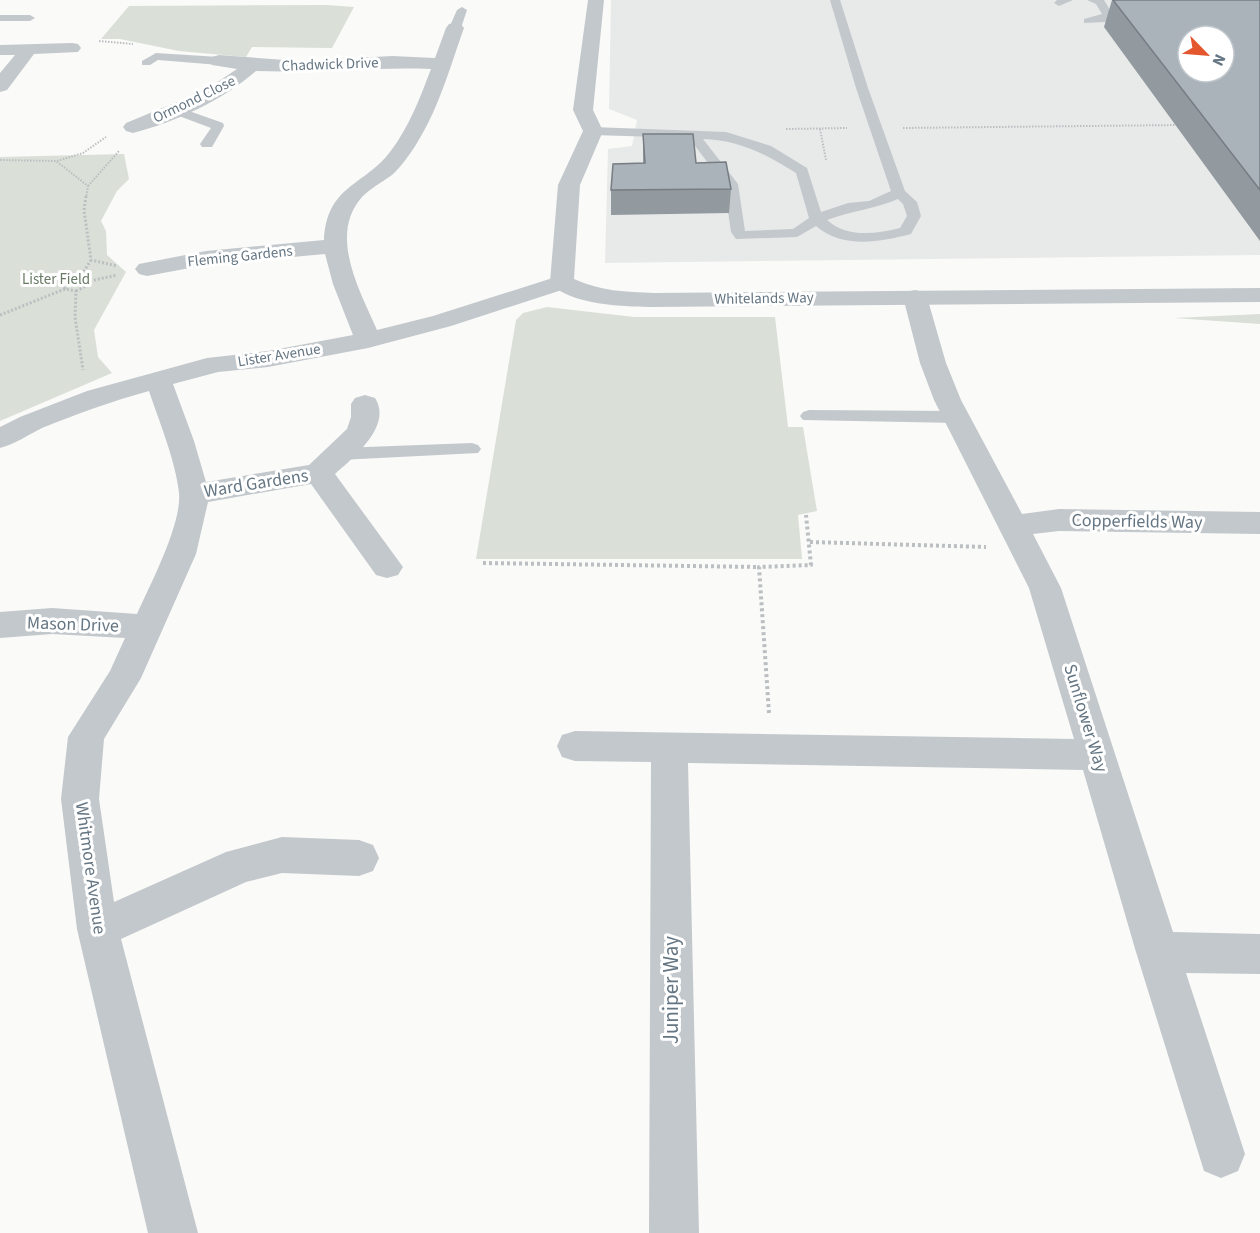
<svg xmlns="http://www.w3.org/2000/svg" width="1260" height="1233" viewBox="0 0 1260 1233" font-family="'Source Sans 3',sans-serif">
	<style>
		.built { fill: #e8e9e9; fill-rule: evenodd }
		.green { fill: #dadfd7 }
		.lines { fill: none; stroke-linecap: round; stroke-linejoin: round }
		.path-far2 { stroke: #bbbfc2; stroke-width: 2; stroke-dasharray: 1.5 1.5; stroke-linecap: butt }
		.path-far1 { stroke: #bbbfc2; stroke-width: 3; stroke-dasharray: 2 2; stroke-linecap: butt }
		.path { stroke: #bbbfc2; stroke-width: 4; stroke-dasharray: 3 3; stroke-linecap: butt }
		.service { fill: #c3c8cc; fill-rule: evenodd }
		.minor { fill: #c3c8cc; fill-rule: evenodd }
		.tertiary { fill: #c3c8cc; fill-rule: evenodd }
		.wall { fill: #929a9f }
		.building { fill: #aab3b9; stroke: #777d82; stroke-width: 1.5; fill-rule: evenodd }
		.labels { text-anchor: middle; stroke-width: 6; stroke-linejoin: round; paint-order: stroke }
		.far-street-label { font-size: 15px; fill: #657683; stroke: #fff }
		.far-park-label { font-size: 15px; fill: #687a64; stroke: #fff }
		.street-label { font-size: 18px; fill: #657683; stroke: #fff }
		.near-street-label { font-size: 21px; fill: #657683; stroke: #fff }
	</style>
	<rect width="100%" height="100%" fill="#fafaf8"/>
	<path class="built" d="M611 0H1260V255L605 263 608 149 632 146 637 120 609 109ZM1188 36H1224V72H1188Z"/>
	<path class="green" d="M327 5 354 7 332 48 252 47 246 57 179 51 120 39H101L129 6Z
		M124 154 129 179 117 191 101 221 106 231 107 255 126 272 94 330 98 357 112 373 0 421V157Z
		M547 307 634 317H775L788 427H803L817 511 798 515 802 559H476L516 320 523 313Z
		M1260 314V324L1174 318Z"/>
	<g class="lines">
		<path class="path-far2" d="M99 41 133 44
			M903 128 1180 125
			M786 129 847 128
			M820 129 826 160
			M0 160 56 161 88 186 86 198
			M57 161 83 153 106 137
			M88 186 119 151"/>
		<path class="path-far1" d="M86 196 84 210 91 260 117 266
			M90 281 117 275
			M65 289V285L79 279 91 260
			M76 291 90 284 88 279H79
			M0 315 65 289 76 291 75 317 83 370"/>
		<path class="path" d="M810 542 986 547
			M483 563 759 567
			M769 713 759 567 811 565 806 515"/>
		<path class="service" d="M830 0H840L868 88 905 191 917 202 921 216 911 234C880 242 842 249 816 226L797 237 736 239 731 232 724 184 689 138 593 135 587 131 593 127 726 132 771 146 807 168 821 212 848 203 869 201 891 191 856 88ZM703 139C739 140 766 154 796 173L809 218 793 229 745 231 738 184ZM898 199 903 204 907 216 900 228C876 234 847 238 827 220 851 211 874 209 898 199Z
			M1057 0H1073L1059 6 1054 3Z
			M1087 0H1104L1113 15 1105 22 1084 23V19L1102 14 1096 4Z
			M462 7 467 10 461 28 455 31 451 30 449 28 457 10Z
			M0 15H30L35 18 30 21H0Z
			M156 53 219 57 225 61 219 65 158 60 150 65H142V61Z
			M175 106 223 123 224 126 212 147H202L200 144 211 128 171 113 169 110Z
			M809 410 957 411 963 413 966 417 963 421 957 423 803 420 800 416 803 412Z
			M472 443 478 445 481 449 478 453 340 460 334 458 331 454 334 450 340 448Z"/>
		<path class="minor" d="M455 23 461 24 464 28C450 67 439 108 417 143 410 154 402 166 392 175 382 182 371 188 362 197 328 235 360 291 377 330L433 316 562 275 571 277 574 282 571 287 451 326 368 348 268 367 218 372 173 384 194 441 206 482 309 465 347 429 351 417V404L355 398 365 395 375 398C393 426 353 458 335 474L403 567 398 575 387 578 376 575 311 484 208 502 196 554 141 678 104 739 99 799 114 902 226 852 282 837 359 840 373 845 379 858 373 871 359 876 282 873 246 882 121 939 198 1233H148L77 929 61 799 68 737 110 671 125 638 52 634 0 638V612L52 608 137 614C150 585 182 524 179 493 176 462 159 421 149 391 112 401 77 414 42 428 28 435 15 444 0 448V427L20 417 87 391 207 358 268 351 353 335 333 284 325 254 206 265 147 276 139 274 135 269 139 264 206 251 324 240C327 185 364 186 390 152 409 127 420 98 431 69 373 67 315 73 256 71 223 100 176 122 133 133L126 131 123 127 126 123 189 97 219 81 237 69 212 65 210 61 212 57 219 55 299 61 392 56 435 58 446 28 449 24Z
			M72 43 78 44 81 48 78 52 34 54 7 90 0 92V73L15 55H0V45Z
			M915 290 924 292 927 297 946 363 961 400 1022 514 1059 509 1260 512V534L1059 531 1033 534 1061 588 1173 932 1260 934V974L1186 973 1245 1154 1238 1171 1221 1178 1204 1171 1136 952 1083 770 688 763 699 1233H649L651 762 575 761 562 757 557 746 562 735 575 731 1074 739 1029 588 934 400 920 363 903 297 906 292Z"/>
		<path class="tertiary" d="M588 0H604L593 110 603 131 580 185 574 279C600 291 626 292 654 293L1260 288V302L654 307C628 307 566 305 550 282L558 185 583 131 573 110Z"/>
	</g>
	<path class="wall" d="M1112 0H1260V241L1104 27Z
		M643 134 696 163 731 189 729 213 611 215V190L643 163Z"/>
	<path class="building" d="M1113 0H1260V190ZM1188 36H1224V72H1188Z
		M643 134H693L696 163 726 162 731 189 611 190 613 164 645 163Z"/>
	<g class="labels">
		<g class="far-street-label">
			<text transform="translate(330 64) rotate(-2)" y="5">Chadwick Drive</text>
			<text transform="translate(194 99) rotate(-26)" y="5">Ormond Close</text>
			<text transform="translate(240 256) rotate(-6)" y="5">Fleming Gardens</text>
			<text transform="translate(764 298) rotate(-1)" y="5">Whitelands Way</text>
			<text transform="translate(279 355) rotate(-9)" y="5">Lister Avenue</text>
		</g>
		<g class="far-park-label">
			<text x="56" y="284">Lister Field</text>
		</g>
		<g class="street-label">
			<text transform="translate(256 483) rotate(-9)" y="6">Ward Gardens</text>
			<text transform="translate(1137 521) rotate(1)" y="6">Copperfields Way</text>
			<text transform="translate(73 624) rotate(2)" y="6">Mason Drive</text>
			<text transform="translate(1086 718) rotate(73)" y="6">Sunflower Way</text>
			<text transform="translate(91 868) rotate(82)" y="6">Whitmore Avenue</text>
		</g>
		<g class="near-street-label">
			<text transform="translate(671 990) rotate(-90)" y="7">Juniper Way</text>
		</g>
	</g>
	<g transform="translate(1206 54) rotate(115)"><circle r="28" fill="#ffffff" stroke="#c1c8cd" stroke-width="1.5"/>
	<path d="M0-4.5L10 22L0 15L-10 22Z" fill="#e4572e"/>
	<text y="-9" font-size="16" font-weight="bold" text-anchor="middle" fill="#657683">N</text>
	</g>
</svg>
